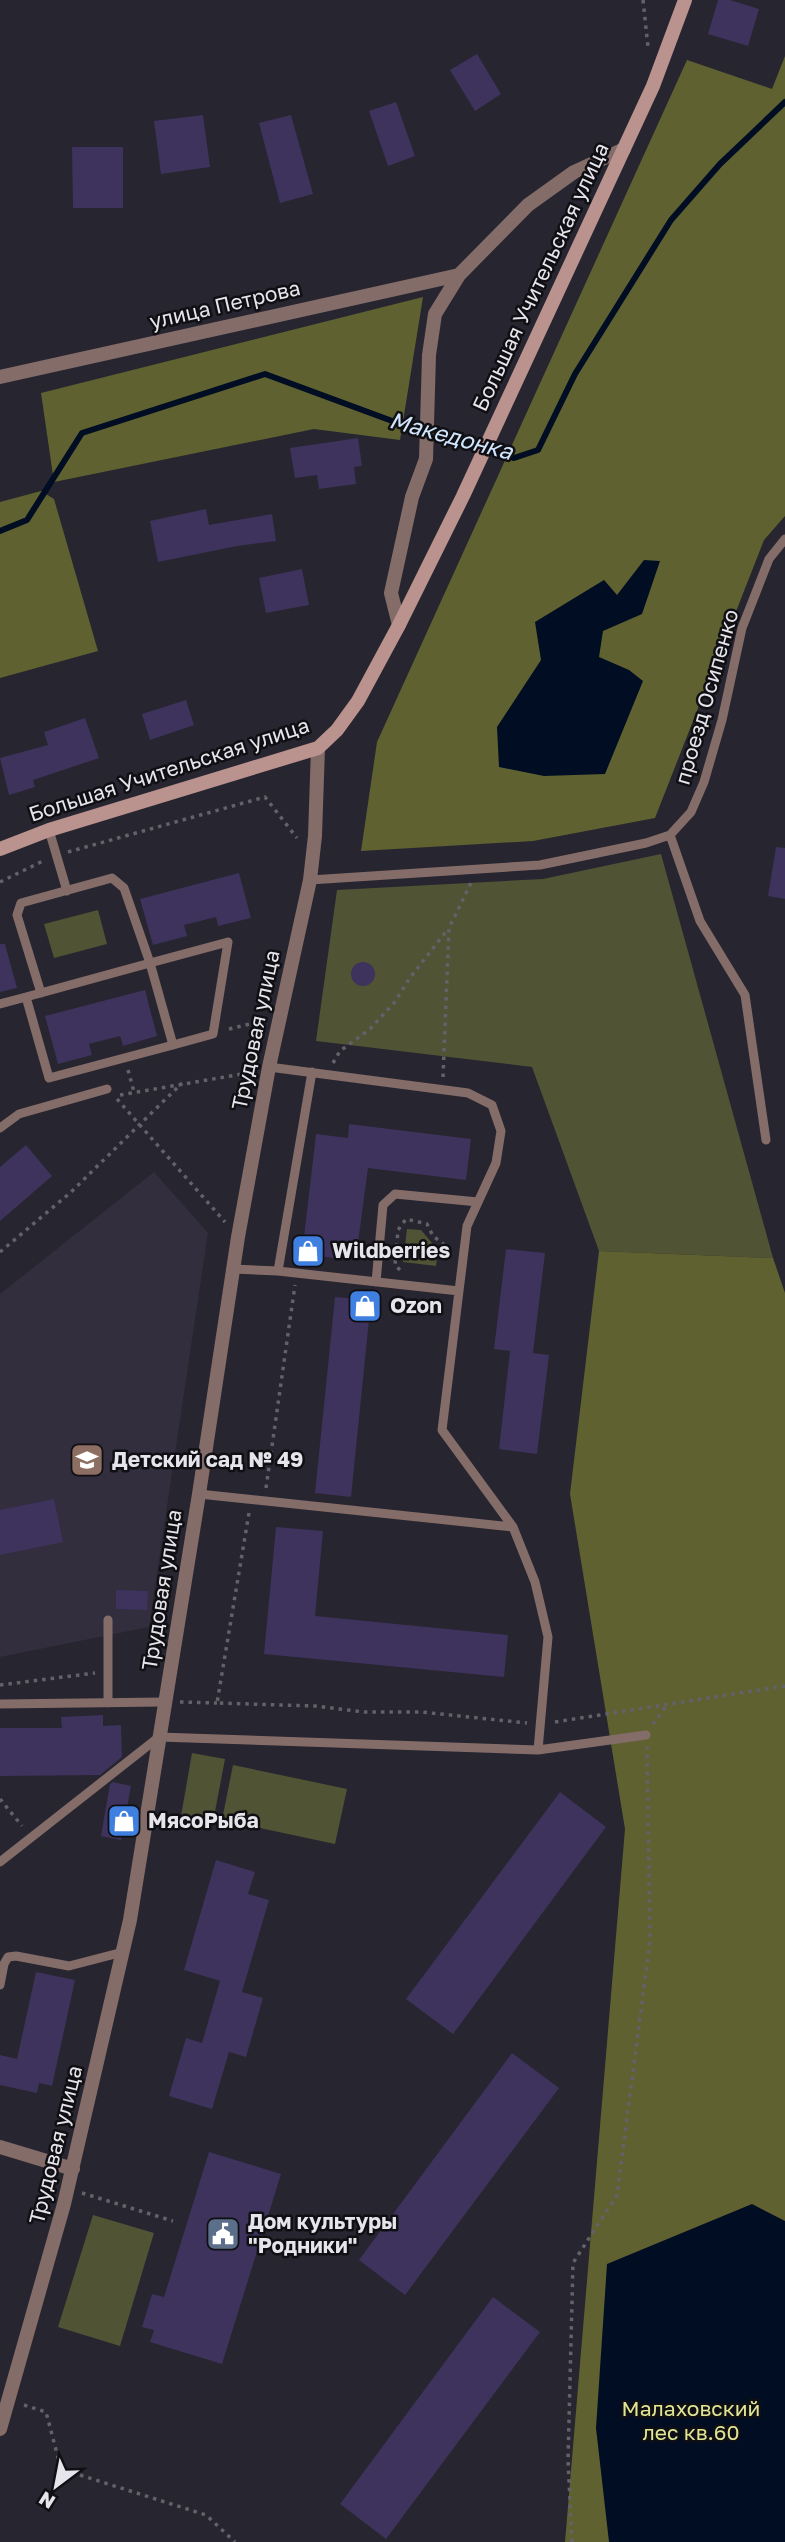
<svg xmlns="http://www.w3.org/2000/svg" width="785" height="2542" viewBox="0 0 785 2542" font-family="'Golos Text',sans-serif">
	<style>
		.built { fill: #322e3e }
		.green { fill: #515335 }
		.forest { fill: #5f6230 }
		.water { fill: #000d23 }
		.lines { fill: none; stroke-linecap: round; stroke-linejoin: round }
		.stream { stroke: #000d23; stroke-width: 6 }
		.building { fill: #3e335d }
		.path { stroke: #63616a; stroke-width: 3.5; stroke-dasharray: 3.5 5; stroke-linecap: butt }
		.service { stroke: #846c69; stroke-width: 9 }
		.minor { stroke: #846c69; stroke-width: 14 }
		.secondary { stroke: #ba928e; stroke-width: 14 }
		.labels { text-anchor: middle; stroke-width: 5; stroke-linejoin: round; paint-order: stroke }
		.street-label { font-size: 21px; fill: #e6e5ec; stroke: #100f13 }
		.poi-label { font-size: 21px; font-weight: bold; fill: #e6e5ec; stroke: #100f13; text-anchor: start }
		.park-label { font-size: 21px; fill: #e0e696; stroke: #100f13 }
		.water-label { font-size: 23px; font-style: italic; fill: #d0e7ff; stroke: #100f13 }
	</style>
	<rect width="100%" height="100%" fill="#27252f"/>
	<path class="built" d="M154 1172 208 1233 149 1627 0 1657V1294Z"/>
	<path class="green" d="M661 854 773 1258 599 1251 532 1067 316 1041 337 890 543 879Z
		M98 910 107 944 54 958 44 924Z
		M407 1229 421 1230 438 1250 436 1266 403 1262Z
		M192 1753 225 1759 213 1822 181 1816Z
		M233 1765 347 1789 335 1844 222 1820Z
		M93 2215 154 2233 120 2346 58 2327Z"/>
	<path class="forest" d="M785 56V516L764 540 655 818 533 841 361 851 377 742 687 60 772 89Z
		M423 297 400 440 314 429 54 482 41 393Z
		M41 491 54 499 98 651 0 678V502Z
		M599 1251 773 1258 785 1293V2542H565L625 1829 570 1494Z"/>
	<path class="water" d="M644 560 660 561 642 614 603 631 599 657 629 670 643 681 605 774 544 776 499 767 497 727 541 660 535 622 604 580 617 595Z
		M752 2204 785 2221V2542H609L596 2428 607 2264Z"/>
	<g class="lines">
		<path class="stream" d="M0 531 27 520 82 433 265 374 403 425 514 458 538 450 575 374 671 220 720 164 785 102"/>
	</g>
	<path class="building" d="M718 0H730L759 9 748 46 708 34Z
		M477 54 501 94 475 111 450 70Z
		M396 102 415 156 388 166 369 111Z
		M203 115 210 167 161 174 154 121Z
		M291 115 313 194 280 203 259 123Z
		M72 147H123V208H73Z
		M358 438 362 466 354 467 356 484 319 489 317 475 295 478 290 448Z
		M206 509 209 525 272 514 276 541 237 546 158 562 150 521Z
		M302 569 309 605 266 613 259 578Z
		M186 700 194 725 150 740 142 714Z
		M85 718 99 758 33 780 35 787 9 795 0 758 48 745 44 732Z
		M776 847 785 848V899L768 896Z
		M239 873 251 918 218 926 216 917 184 925 187 936 153 945 140 899Z
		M0 944H5L17 988 0 992Z
		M351 974a12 12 0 1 1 24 0a12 12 0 1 1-24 0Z
		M145 990 157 1036 123 1046 120 1036 89 1044 92 1055 58 1064 45 1016Z
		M349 1124 471 1139 466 1180 368 1168 358 1243 336 1241 334 1258 302 1254 316 1134 348 1138Z
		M26 1145 52 1176 0 1221V1167Z
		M506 1249 545 1253 533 1353 549 1355 537 1454 499 1449 510 1351 494 1349Z
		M335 1297 371 1300 351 1497 315 1493Z
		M54 1499 63 1542 0 1555V1510Z
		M276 1527 323 1531 315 1616 508 1635 504 1677 264 1654Z
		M116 1590 148 1591 147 1610 116 1609Z
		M103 1715V1726L121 1725 122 1757 100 1775 0 1776V1728H62L61 1717Z
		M113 1782 131 1786 121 1840 101 1836 110 1784Z
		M560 1792 606 1827 453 2034 406 1999Z
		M216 1860 255 1872 248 1894 269 1900 242 1992 263 1998 246 2057 229 2052 212 2109 169 2096 186 2038 202 2043 220 1981 184 1970Z
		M36 1972 75 1980 52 2086 39 2083 37 2093 0 2085V2055L17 2059Z
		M512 2053 559 2088 405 2295 359 2260Z
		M209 2152 281 2174 222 2364 150 2342 154 2330 142 2327 152 2294 164 2297Z
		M493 2297 540 2332 386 2539 340 2504Z"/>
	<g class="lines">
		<path class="path" d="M643 0 648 47
			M68 852 265 797 297 838
			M0 882 45 860
			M229 1029 254 1023
			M333 1063 340 1051 370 1029 394 1003 409 979 448 929
			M128 1070 134 1092
			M443 1077 449 928 471 883
			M120 1095 242 1074
			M117 1099 225 1222
			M0 1252 70 1193 182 1083
			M400 1270 395 1265 398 1230 406 1219 427 1224 433 1236 446 1246 447 1255
			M266 1488 295 1285
			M249 1513 217 1703 315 1706 364 1712H421L527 1723
			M0 1685 95 1673
			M180 1702 217 1703
			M555 1722 785 1686
			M653 1724 666 1706
			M0 1799 22 1826
			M82 2193 173 2221
			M24 2405 46 2412 61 2469 206 2515 235 2542
			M572 2542 568 2460 573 2263 617 2195 650 1941 647 1747"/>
		<path class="service" d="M49 830 67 891
			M670 835 700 921 745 995 766 1140
			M310 880 540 865 646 843 670 835 691 812 704 782 722 720 742 628 769 559 785 539
			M150 963 173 1045 49 1078 26 997Z
			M41 993 17 915 21 903 112 878 124 888 150 963 228 942 213 1034 173 1045
			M0 1004 26 997
			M269 1067 468 1093 492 1105 501 1131 496 1163 467 1226 459 1291
			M0 1128 19 1114 107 1089
			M278 1271 312 1072
			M376 1282 383 1205 395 1194 478 1202
			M199 1494 513 1527
			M108 1620V1703
			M0 1704 164 1702
			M538 1750 646 1735
			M0 1862 159 1737 538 1750 548 1637 535 1582 513 1527 442 1430 459 1291 278 1271 233 1269
			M0 1985 4 1964 8 1957 16 1956 69 1966 123 1952"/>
		<path class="minor" d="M0 377 459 275
			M399 625 391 593 412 497 426 459 429 355 435 314 459 275 528 205 574 172 624 149
			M0 2147 73 2169
			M0 2429 64 2204 130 1920 199 1494 238 1237 269 1067 310 880 315 836 318 748"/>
		<path class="secondary" d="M0 849 49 830 318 748 337 730 358 701 399 625 463 496 653 86 685 0"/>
	</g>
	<defs>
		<symbol id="shop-square" viewBox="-11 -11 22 22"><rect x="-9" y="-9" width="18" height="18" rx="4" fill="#3f7fe0" stroke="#100f13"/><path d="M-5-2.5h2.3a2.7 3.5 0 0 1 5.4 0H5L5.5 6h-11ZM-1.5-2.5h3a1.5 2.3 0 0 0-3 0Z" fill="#fff"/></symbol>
		<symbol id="school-square" viewBox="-11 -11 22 22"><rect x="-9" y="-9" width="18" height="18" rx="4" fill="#8d6e63" stroke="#100f13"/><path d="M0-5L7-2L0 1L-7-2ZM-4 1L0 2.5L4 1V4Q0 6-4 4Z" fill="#fff"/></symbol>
		<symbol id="civic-square" viewBox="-11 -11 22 22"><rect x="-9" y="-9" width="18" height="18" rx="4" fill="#5c6f8a" stroke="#100f13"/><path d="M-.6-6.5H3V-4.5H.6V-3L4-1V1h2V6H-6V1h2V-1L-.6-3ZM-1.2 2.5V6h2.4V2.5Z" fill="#fff"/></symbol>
	</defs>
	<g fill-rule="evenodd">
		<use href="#shop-square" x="289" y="1232" width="38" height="38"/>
		<use href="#shop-square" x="346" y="1287" width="38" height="38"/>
		<use href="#school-square" x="68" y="1441" width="38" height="38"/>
		<use href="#shop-square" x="105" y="1802" width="38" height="38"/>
		<use href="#civic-square" x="204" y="2215" width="38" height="38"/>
	</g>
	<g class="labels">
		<g class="street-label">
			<text transform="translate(541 277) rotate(-65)" y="7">Большая Учительская улица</text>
			<text transform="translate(225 305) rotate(-13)" y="7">улица Петрова</text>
			<text transform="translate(707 697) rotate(-74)" y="7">проезд Осипенко</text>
			<text transform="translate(169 770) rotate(-18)" y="7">Большая Учительская улица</text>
			<text transform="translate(256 1030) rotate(-78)" y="7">Трудовая улица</text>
			<text transform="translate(162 1590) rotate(-81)" y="7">Трудовая улица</text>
			<text transform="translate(56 2145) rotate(-76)" y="7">Трудовая улица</text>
		</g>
		<g class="poi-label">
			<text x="332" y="1258">Wildberries</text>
			<text x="390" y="1313">Ozon</text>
			<text x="112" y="1467">Детский сад № 49</text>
			<text x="148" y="1828">МясоРыба</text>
			<text x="248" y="2229">Дом культуры<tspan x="248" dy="24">"Родники"</tspan></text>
		</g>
		<g class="park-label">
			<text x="691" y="2416">Малаховский<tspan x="691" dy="24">лес кв.60</tspan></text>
		</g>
		<g class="water-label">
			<text transform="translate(451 436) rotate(15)" y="8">Македонка</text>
		</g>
	</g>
	<g transform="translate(56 2486) rotate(212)" stroke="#100f13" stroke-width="5" paint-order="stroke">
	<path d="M0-5L12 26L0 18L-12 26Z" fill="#e6e5ec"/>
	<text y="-10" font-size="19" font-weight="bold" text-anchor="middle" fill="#e6e5ec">N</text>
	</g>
</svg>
